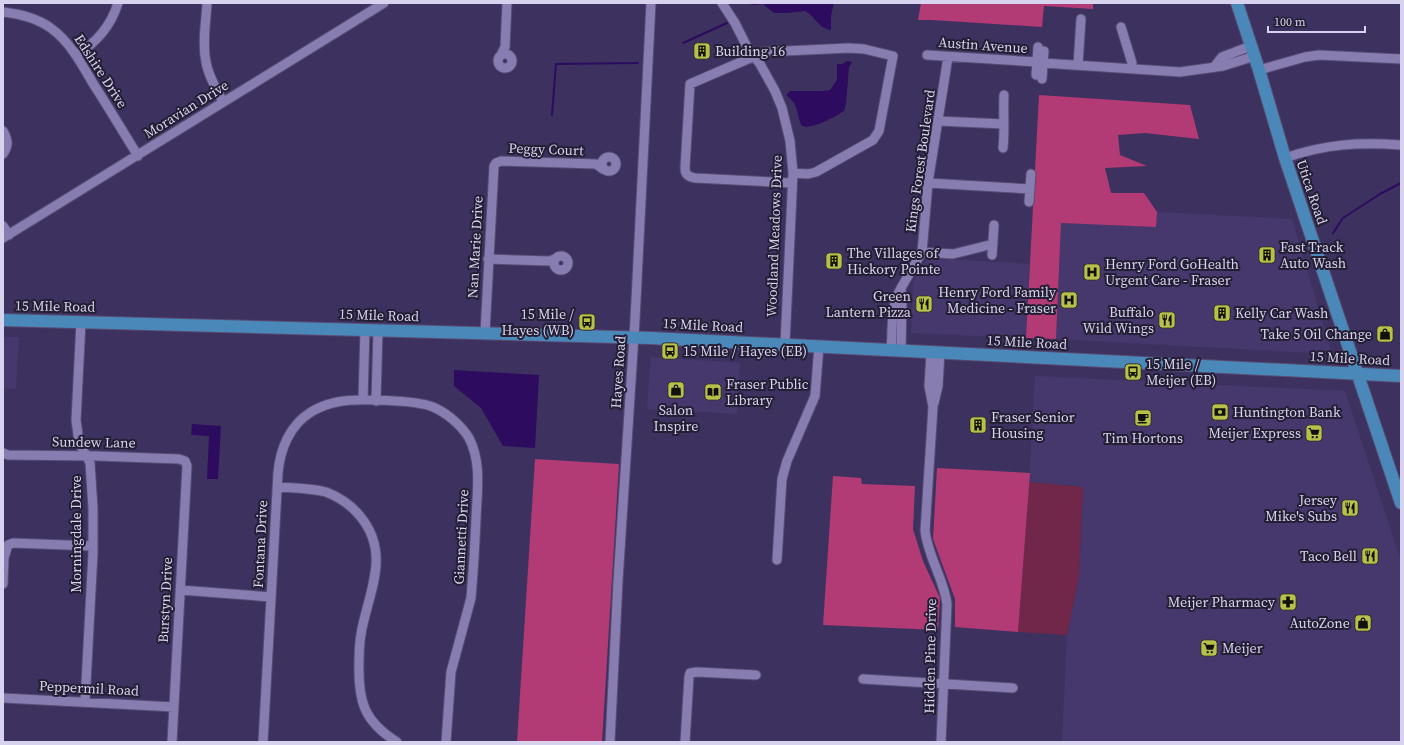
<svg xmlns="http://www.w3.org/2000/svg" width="1404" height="745" viewBox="0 0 1404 745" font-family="'Source Serif 4',serif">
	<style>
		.built { fill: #46386d }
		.green { fill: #71274a }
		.forest { fill: #b23a75 }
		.water { fill: #2d0b5e }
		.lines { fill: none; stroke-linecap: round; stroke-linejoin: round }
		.stream { stroke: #2d0b5e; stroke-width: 2 }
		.minor-casing { stroke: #574c73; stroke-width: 11 }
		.major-casing { stroke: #574c73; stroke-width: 14 }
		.minor { stroke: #887db0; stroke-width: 9 }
		.major { stroke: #4b88ba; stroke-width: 12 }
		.labels { text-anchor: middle; stroke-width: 4; stroke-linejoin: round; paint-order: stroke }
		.street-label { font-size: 14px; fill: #d7d2ee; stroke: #231e33 }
		.poi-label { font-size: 14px; fill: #d7d2ee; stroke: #231e33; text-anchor: start }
	</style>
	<rect width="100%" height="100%" fill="#3d325f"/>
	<path class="built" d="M1157 212 1292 219 1332 354 1056 339 1061 222 1156 227Z
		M927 258 1029 264 1026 338 911 333 913 282Z
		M3 337H19L16 389 3 388Z
		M651 357 740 363 737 414 647 409Z
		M1035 376 1345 391 1401 561V742H1062L1067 635 1079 577 1083 487 1029 482Z"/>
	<path class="green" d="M1029 482 1083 487 1079 577 1067 635 1018 632Z"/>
	<path class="forest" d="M921 3H1093V9L1044 6 1042 27 932 20H918Z
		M1039 95 1190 105 1199 139 1145 133 1118 135 1120 155 1147 166 1105 168 1111 193H1144L1157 212 1156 227 1061 223 1056 339 1026 338Z
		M535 459 619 464 602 742H517Z
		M937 468 1030 473 1018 632 955 627V599L933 539Z
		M833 476 861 478 862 484 915 486 913 529 923 561 940 598 938 630 823 625Z"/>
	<path class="water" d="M744 3H834L831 16V29L830 30C818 28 815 16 805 11L787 13H774L763 4 754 5Z
		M847 61 852 62 849 67 846 104 844 111C835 117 811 130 802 126 795 113 801 107 787 96V94L790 91H823L830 90 837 80V64H842Z
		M454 370 539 375 535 448 503 446 481 408 454 386Z
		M192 424 221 426 218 479H207L209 436 191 435Z"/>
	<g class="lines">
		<path class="stream" d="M683 43 727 23
			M552 115 556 64 638 63
			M1333 233 1343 218 1380 194 1401 183"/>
		<defs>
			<path id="minor" d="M207 3C206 22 202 43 206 62 208 76 217 90 223 102
				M722 3 735 23 747 47 760 64 775 91 782 108 790 141 793 173 785 344
				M3 12C20 14 38 18 52 29 71 43 82 65 94 85 109 108 123 132 138 156
				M1121 27 1132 63V69
				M498 61a7 7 0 1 1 14 0a7 7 0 1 1-14 0Z
				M76 55C96 43 111 26 118 3
				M501 55 505 47 507 3
				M927 55 1037 62
				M1043 63 1180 72 1223 66 1255 56
				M1078 65 1081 19
				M1214 67 1222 57 1251 46
				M1259 70 1305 57 1319 55 1401 59
				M1036 75 1038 47
				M1042 79 1044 51
				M938 121 1004 124
				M3 131C8 140 9 145 3 154
				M1003 148C1005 130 1003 113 1004 95
				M602 164a7 7 0 1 1 14 0a7 7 0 1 1-14 0Z
				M1285 158C1325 144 1359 142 1401 145
				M792 183 695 178C688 177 685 174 685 168L690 84 764 52 849 48 864 49 893 56 879 131 873 140 816 172 808 174 793 173
				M928 183 1030 189
				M1029 202 1031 174
				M3 226 9 235
				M3 238 384 3
				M922 252 953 254 993 244
				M992 255 994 225
				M554 263a7 7 0 1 1 14 0a7 7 0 1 1-14 0Z
				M488 259 549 261 555 259
				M901 288 922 252 928 183 948 57
				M81 322 76 420 79 442 90 463 93 508V553L85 702
				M485 333 494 166 496 163 501 161 596 164 603 169
				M891 350C893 328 890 307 901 288L902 304 901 351
				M931 352 929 386 933 407 925 531C928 557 944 579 947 604L941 742
				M363 400 365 330
				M376 401 378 330
				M934 403 938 386 940 352
				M3 453 8 455 96 456 179 459 185 461 187 466 172 742
				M277 487C293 488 310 488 326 492 339 497 351 505 360 516 388 550 373 583 364 620 360 634 359 648 359 662 358 700 363 721 397 742
				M777 560 782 479 787 461 815 396 819 346
				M3 584 4 558 8 545 13 543 93 546
				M180 590 271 597
				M863 679 1013 688
				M3 698 174 707
				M263 742 278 473C280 449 290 425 311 412 319 407 328 404 337 402 355 398 416 400 433 407 447 413 461 425 469 438 482 463 477 492 476 519 475 541 474 563 472 585L471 598 451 672 446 742
				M610 742 618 581 635 320 651 3
				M685 742 689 677 690 673 697 672 756 675"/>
			<path id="major" d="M1237 3 1259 70 1285 158 1401 503
				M3 320 651 338 1401 376"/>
		</defs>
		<use href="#minor" class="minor-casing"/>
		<use href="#major" class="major-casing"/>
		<use href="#minor" class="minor"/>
		<use href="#major" class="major"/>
	</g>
	<defs>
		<symbol id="building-square" viewBox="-11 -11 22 22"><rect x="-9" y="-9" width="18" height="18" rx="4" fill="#b7c148" stroke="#231e33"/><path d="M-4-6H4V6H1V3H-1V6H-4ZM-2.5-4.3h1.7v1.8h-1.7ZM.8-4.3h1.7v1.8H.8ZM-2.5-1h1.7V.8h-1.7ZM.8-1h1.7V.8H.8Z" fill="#111"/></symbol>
		<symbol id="hospital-square" viewBox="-11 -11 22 22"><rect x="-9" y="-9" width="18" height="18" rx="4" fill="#b7c148" stroke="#231e33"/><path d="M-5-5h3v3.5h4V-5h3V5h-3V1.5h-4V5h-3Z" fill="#111"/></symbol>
		<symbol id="restaurant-square" viewBox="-11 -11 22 22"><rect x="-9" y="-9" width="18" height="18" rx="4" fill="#b7c148" stroke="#231e33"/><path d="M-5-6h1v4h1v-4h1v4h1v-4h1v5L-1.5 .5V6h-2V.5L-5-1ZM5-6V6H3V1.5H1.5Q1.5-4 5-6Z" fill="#111"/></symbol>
		<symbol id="bus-square" viewBox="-11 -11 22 22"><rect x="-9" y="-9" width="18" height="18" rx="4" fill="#b7c148" stroke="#231e33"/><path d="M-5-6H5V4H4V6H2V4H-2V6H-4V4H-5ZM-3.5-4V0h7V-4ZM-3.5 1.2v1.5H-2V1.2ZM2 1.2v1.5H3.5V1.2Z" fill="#111"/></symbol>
		<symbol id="shop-square" viewBox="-11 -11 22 22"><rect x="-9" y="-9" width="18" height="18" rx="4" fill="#b7c148" stroke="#231e33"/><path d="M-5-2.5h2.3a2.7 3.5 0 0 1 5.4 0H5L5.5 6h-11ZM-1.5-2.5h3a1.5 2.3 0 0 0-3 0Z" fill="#111"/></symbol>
		<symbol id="library-square" viewBox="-11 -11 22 22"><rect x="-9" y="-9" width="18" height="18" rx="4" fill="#b7c148" stroke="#231e33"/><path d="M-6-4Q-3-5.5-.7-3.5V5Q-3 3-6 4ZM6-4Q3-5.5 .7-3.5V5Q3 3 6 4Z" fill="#111"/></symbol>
		<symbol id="bank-square" viewBox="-11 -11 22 22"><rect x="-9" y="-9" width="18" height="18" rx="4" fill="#b7c148" stroke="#231e33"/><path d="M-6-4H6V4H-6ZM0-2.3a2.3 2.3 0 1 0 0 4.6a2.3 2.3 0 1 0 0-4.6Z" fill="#111"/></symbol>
		<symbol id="cafe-square" viewBox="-11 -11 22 22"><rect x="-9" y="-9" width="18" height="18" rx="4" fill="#b7c148" stroke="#231e33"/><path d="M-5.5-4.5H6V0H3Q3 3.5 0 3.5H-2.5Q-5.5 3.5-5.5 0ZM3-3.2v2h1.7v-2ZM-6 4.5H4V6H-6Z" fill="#111"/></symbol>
		<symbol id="supermarket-square" viewBox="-11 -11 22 22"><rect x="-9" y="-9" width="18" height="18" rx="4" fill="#b7c148" stroke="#231e33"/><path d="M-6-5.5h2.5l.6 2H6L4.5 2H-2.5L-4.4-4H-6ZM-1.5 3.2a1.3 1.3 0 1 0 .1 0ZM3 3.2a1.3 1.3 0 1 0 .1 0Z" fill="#111"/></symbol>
		<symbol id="pharmacy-square" viewBox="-11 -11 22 22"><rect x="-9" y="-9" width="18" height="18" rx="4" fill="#b7c148" stroke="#231e33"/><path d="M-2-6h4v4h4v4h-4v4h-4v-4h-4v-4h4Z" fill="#111"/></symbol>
	</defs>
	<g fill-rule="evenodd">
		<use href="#building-square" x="692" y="41" width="20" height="20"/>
		<use href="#building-square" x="1257" y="245" width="20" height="20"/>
		<use href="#building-square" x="824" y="251" width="20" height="20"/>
		<use href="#hospital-square" x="1082" y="262" width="20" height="20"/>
		<use href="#hospital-square" x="1059" y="290" width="20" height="20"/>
		<use href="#restaurant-square" x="914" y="294" width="20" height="20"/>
		<use href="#building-square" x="1212" y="303" width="20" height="20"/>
		<use href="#restaurant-square" x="1157" y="310" width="20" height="20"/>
		<use href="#bus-square" x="577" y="312" width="20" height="20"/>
		<use href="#shop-square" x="1375" y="324" width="20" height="20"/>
		<use href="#bus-square" x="660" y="341" width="20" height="20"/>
		<use href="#bus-square" x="1123" y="362" width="20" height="20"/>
		<use href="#shop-square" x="666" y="380" width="20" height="20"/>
		<use href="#library-square" x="703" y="382" width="20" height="20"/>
		<use href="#bank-square" x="1210" y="402" width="20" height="20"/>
		<use href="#cafe-square" x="1133" y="408" width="20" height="20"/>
		<use href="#building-square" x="968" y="415" width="20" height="20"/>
		<use href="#supermarket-square" x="1304" y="423" width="20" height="20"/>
		<use href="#restaurant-square" x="1340" y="498" width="20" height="20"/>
		<use href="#restaurant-square" x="1360" y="546" width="20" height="20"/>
		<use href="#pharmacy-square" x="1278" y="592" width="20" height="20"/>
		<use href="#shop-square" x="1353" y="613" width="20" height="20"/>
		<use href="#supermarket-square" x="1199" y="638" width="20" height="20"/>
	</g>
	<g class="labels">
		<g class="street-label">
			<text transform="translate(983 45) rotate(4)" y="5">Austin Avenue</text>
			<text transform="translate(101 71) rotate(57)" y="5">Edshire Drive</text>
			<text transform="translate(186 109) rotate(-32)" y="5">Moravian Drive</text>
			<text transform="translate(546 149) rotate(2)" y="5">Peggy Court</text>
			<text transform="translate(920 161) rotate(-82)" y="5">Kings Forest Boulevard</text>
			<text transform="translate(1312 192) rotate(71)" y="5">Utica Road</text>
			<text transform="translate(774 236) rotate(-88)" y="5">Woodland Meadows Drive</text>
			<text transform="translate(475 247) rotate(-87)" y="5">Nan Marie Drive</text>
			<text transform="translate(55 306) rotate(1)" y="5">15 Mile Road</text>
			<text transform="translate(379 315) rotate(2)" y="5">15 Mile Road</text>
			<text transform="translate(703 325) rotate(3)" y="5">15 Mile Road</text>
			<text transform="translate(1027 342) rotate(3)" y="5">15 Mile Road</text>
			<text transform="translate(1350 358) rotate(3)" y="5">15 Mile Road</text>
			<text transform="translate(618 372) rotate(-86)" y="5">Hayes Road</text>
			<text transform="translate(94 442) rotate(1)" y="5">Sundew Lane</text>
			<text transform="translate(76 534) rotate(-90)" y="5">Morningdale Drive</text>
			<text transform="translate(461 537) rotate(-87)" y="5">Giannetti Drive</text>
			<text transform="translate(260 544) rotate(-87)" y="5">Fontana Drive</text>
			<text transform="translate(165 600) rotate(-87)" y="5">Burstyn Drive</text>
			<text transform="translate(930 656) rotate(-89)" y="5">Hidden Pine Drive</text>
			<text transform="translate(89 688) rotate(3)" y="5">Peppermil Road</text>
		</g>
		<g class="poi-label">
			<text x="715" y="56">Building 16</text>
			<text x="1280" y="252">Fast Track<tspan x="1280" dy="16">Auto Wash</tspan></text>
			<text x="847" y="258">The Villages of<tspan x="847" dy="16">Hickory Pointe</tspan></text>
			<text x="1105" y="269">Henry Ford GoHealth<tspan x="1105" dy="16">Urgent Care - Fraser</tspan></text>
			<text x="1056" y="297" text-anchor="end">Henry Ford Family<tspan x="1056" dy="16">Medicine - Fraser</tspan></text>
			<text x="911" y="301" text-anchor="end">Green<tspan x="911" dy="16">Lantern Pizza</tspan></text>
			<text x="1154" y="317" text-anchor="end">Buffalo<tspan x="1154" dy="16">Wild Wings</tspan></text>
			<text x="1235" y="318">Kelly Car Wash</text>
			<text x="574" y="319" text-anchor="end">15 Mile /<tspan x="574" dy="16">Hayes (WB)</tspan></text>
			<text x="1372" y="339" text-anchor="end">Take 5 Oil Change</text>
			<text x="683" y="356">15 Mile / Hayes (EB)</text>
			<text x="1146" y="369">15 Mile /<tspan x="1146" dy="16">Meijer (EB)</tspan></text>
			<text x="726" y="389">Fraser Public<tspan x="726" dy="16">Library</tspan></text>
			<text x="676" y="415" text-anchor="middle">Salon<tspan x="676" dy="16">Inspire</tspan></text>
			<text x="1233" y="417">Huntington Bank</text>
			<text x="991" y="422">Fraser Senior<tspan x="991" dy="16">Housing</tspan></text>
			<text x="1301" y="438" text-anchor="end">Meijer Express</text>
			<text x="1143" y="443" text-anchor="middle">Tim Hortons</text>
			<text x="1337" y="505" text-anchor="end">Jersey<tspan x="1337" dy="16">Mike's Subs</tspan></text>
			<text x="1357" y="561" text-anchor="end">Taco Bell</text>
			<text x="1275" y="607" text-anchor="end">Meijer Pharmacy</text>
			<text x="1350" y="628" text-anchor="end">AutoZone</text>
			<text x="1222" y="653">Meijer</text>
		</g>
	</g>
	<rect width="1404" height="745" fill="none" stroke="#d7d2ee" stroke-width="8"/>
	<path d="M1268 26v6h97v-6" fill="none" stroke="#d7d2ee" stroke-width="2"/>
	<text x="1274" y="26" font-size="12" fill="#d7d2ee" stroke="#231e33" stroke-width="3" paint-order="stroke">100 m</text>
</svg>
